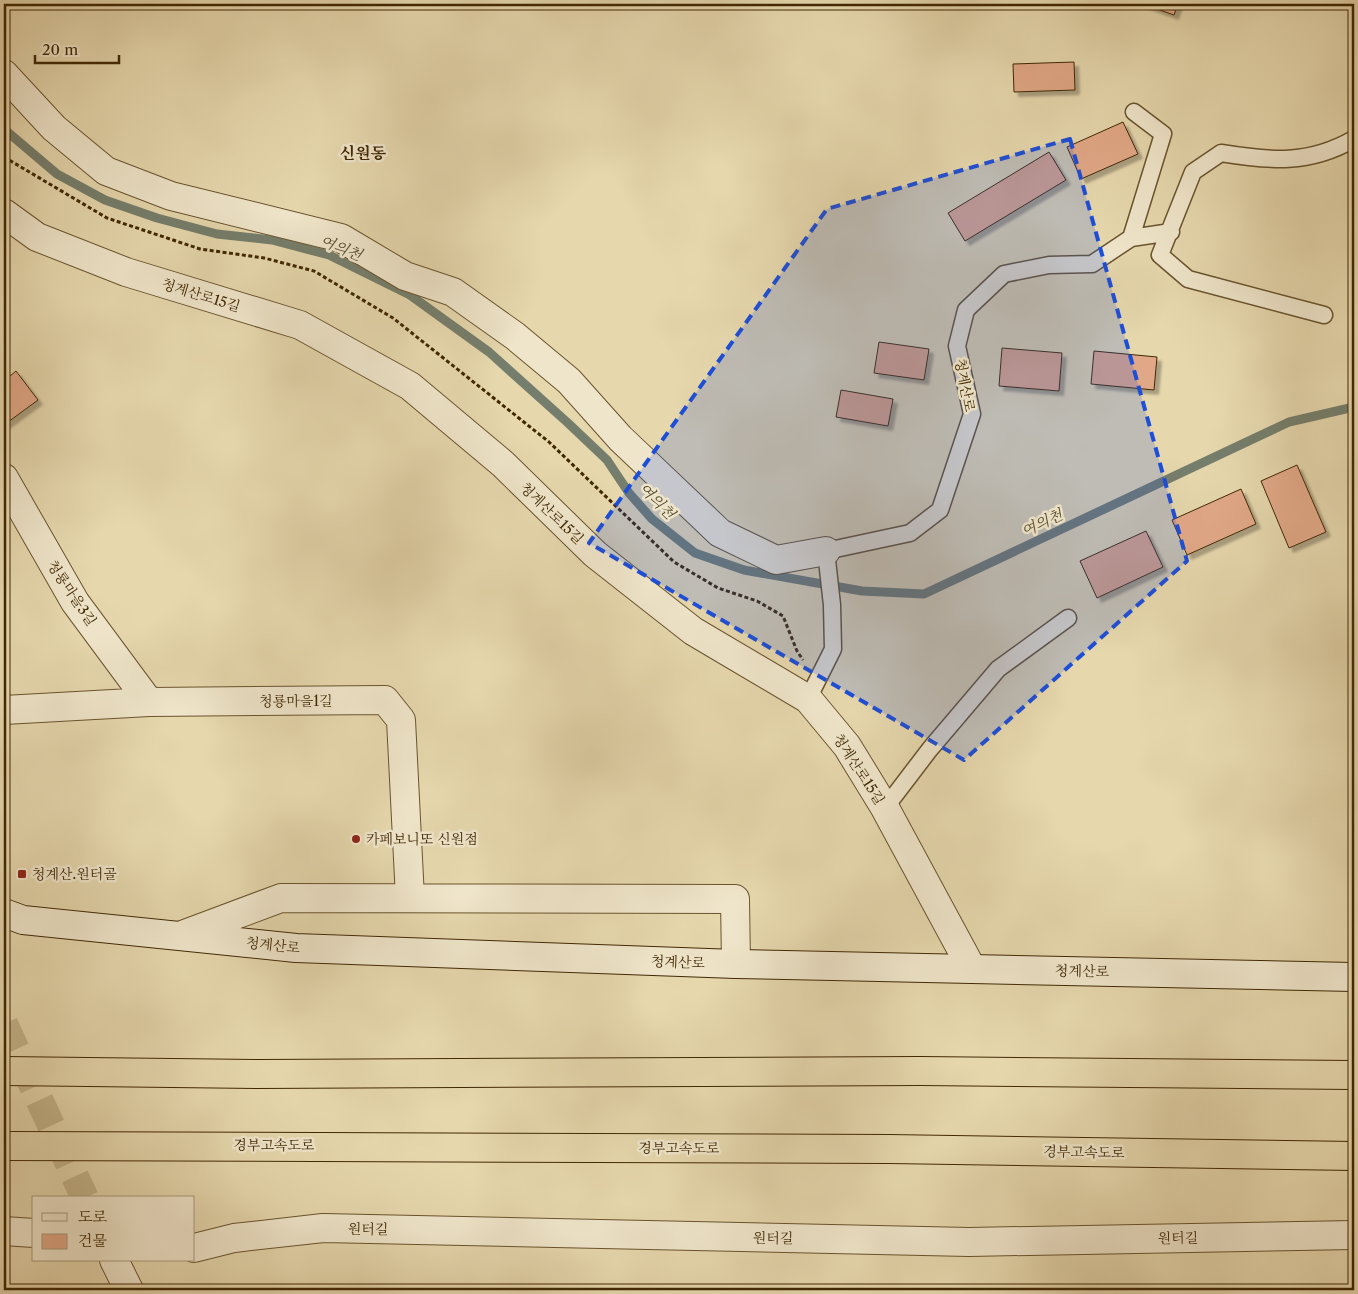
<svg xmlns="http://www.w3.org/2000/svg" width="1358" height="1294" viewBox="0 0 1358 1294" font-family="'Libre Caslon Text','Noto Serif KR',serif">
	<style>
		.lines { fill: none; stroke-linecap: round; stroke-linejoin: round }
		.stream { stroke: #757e6c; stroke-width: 9 }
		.building { fill: #e1a887; stroke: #402804; filter: url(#shadow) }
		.street-tunnel { stroke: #c5b48b; stroke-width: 28; stroke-dasharray: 28 14; stroke-linecap: butt }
		.lane-casing { stroke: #6a542e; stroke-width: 19 }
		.street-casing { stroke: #6a542e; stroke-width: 30 }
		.secondary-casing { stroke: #402804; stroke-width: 30 }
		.highway-casing { stroke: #402804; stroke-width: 30 }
		.path { stroke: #402804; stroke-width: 3; stroke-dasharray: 4 2.5; stroke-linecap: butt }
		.lane { stroke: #efe5ca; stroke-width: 16 }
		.street { stroke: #efe5ca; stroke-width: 28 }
		.secondary { stroke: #efe5ca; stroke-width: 28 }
		.highway { stroke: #e6d7ad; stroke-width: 28 }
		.marked { fill: #1d4ed8; fill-opacity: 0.2; stroke: #1d4ed8; stroke-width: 4; stroke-dasharray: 10 6; stroke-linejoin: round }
		.poi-dot { fill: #8f2418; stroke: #efe5ca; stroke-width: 2 }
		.labels { text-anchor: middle; stroke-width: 5; stroke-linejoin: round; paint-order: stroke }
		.street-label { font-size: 14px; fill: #402804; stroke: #efe5ca }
		.poi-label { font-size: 14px; fill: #402804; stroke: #efe5ca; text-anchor: start }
		.water-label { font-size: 15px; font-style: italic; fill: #564c2f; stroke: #efe5ca }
		.quarter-label { font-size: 16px; font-weight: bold; fill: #402804; stroke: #efe5ca }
	</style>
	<defs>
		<filter id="shadow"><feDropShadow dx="4.5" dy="4.5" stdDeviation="1" flood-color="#0004"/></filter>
	</defs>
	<rect width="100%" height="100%" fill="#e6d7ad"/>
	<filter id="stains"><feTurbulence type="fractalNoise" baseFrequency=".004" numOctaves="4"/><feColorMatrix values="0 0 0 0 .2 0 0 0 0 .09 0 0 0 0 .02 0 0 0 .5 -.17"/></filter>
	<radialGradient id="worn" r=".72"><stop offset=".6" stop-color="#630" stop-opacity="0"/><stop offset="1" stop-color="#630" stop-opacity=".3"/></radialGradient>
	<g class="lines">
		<path class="stream" d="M4 129 57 174 105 200 157 218 217 234 272 240 329 255 410 295 489 352 568 423 607 460 629 493 652 519 695 553 744 570 862 591 924 594 1289 422 1354 407"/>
	</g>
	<path class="building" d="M1143 4H1178L1174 15Z
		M1074 62 1075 90 1014 92 1013 64Z
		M1123 122 1138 154 1081 179 1067 147Z
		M1049 152 1066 180 965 241 948 213Z
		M879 342 929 349 924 380 874 373Z
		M1002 348 1062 353 1059 391 999 386Z
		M1094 351 1157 357 1154 390 1091 384Z
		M16 371 38 400 4 425V381Z
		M841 390 893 399 888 426 836 417Z
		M1297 465 1326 532 1289 548 1261 481Z
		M1241 489 1256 524 1187 555 1172 520Z
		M1146 531 1163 567 1097 598 1080 561Z"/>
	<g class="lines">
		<path class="street-tunnel" d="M4 1024 85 1198"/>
		<defs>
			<path id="lane" d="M1131 238 1171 232
				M1324 315 1188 279 1160 255 1193 172 1221 153C1271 161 1308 165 1354 139
				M808 699 833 649 832 605 826 551 910 533 940 510 972 414 957 346 966 310 1004 274 1049 265 1092 264 1131 238 1163 134 1134 112
				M885 808 930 749 998 669 1068 618"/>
			<path id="street" d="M4 74 54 128 106 171 171 196 341 238 405 276 453 292 515 336 569 381 620 438 720 533 776 560 826 551
				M4 213 37 237 126 272 300 325 410 386 503 464 595 554 693 631 808 699 847 746 885 808 972 969
				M4 478 75 602 149 702
				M4 710 149 702 385 700 401 720 410 898
				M182 935 281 898 735 899 736 964
				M4 1231 34 1233
				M194 1248 234 1238 323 1228 969 1242 1354 1235
				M114 1260 129 1290"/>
			<path id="secondary" d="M4 913 23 920 296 948 736 964 1354 977"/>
			<path id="highway" d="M4 1071 258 1074 920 1071 1354 1075
				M4 1146 889 1149 1354 1156"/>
		</defs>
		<use href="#lane" class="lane-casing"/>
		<use href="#street" class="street-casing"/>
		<use href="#secondary" class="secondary-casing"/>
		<use href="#highway" class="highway-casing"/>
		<path class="path" d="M4 157 107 218 200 249 264 258 314 271 393 318 549 442 674 562 718 588 757 601 783 616 797 651 803 660"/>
		<use href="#lane" class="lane"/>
		<use href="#street" class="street"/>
		<use href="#secondary" class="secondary"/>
		<use href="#highway" class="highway"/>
	</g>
	<path class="marked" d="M1070 139 1187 561 964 760 589 543 827 209Z"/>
	<g class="poi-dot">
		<circle cx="356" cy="839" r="5"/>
		<rect x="17" y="869" width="10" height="10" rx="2.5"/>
	</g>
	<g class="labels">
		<g class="street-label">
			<text transform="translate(201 295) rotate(17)" y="5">청계산로15길</text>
			<text transform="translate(965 385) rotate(79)" y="5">청계산로</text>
			<text transform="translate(552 513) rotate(44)" y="5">청계산로15길</text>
			<text transform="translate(72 593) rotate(56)" y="5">청룡마을3길</text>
			<text x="296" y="706">청룡마을1길</text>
			<text transform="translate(859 769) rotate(57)" y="5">청계산로15길</text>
			<text transform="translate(273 945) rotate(6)" y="5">청계산로</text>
			<text transform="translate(678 962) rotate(2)" y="5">청계산로</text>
			<text transform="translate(1082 971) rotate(1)" y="5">청계산로</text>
			<text x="274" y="1150">경부고속도로</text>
			<text x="679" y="1153">경부고속도로</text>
			<text transform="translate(1084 1152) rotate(1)" y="5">경부고속도로</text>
			<text transform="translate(368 1229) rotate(1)" y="5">원터길</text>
			<text transform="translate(773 1238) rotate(1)" y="5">원터길</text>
			<text transform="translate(1178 1238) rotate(-1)" y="5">원터길</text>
		</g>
		<g class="poi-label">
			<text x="366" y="844">카페보니또 신원점</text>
			<text x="32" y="879">청계산.원터골</text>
		</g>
		<g class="water-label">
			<text transform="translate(341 248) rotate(22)" y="5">여의천</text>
			<text transform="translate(657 501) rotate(45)" y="5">여의천</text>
			<text transform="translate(1042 523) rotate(-25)" y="5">여의천</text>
		</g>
		<g class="quarter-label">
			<text x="363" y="159">신원동</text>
		</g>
	</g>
	<rect width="1358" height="1294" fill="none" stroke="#e6d7ad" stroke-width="20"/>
	<rect x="5" y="5" width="1348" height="1284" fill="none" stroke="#402804" stroke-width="2.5"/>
	<rect x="10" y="10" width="1338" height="1274" fill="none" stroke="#402804"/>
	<rect x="32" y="1196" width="162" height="65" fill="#efe5ca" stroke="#a9997b"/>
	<rect x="42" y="1213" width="25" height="8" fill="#efe5ca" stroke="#a9997b"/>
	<text x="78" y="1222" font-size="15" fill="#402804">도로</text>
	<rect x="42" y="1234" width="25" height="15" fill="#e1a887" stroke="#a9997b"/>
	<text x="78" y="1246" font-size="15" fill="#402804">건물</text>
	<path d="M35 55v8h84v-8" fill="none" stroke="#402804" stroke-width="2.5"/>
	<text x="42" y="55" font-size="15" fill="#402804" stroke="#efe5ca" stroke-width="4" paint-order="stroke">20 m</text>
	<rect width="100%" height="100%" filter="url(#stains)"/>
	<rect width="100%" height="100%" fill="url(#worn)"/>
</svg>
